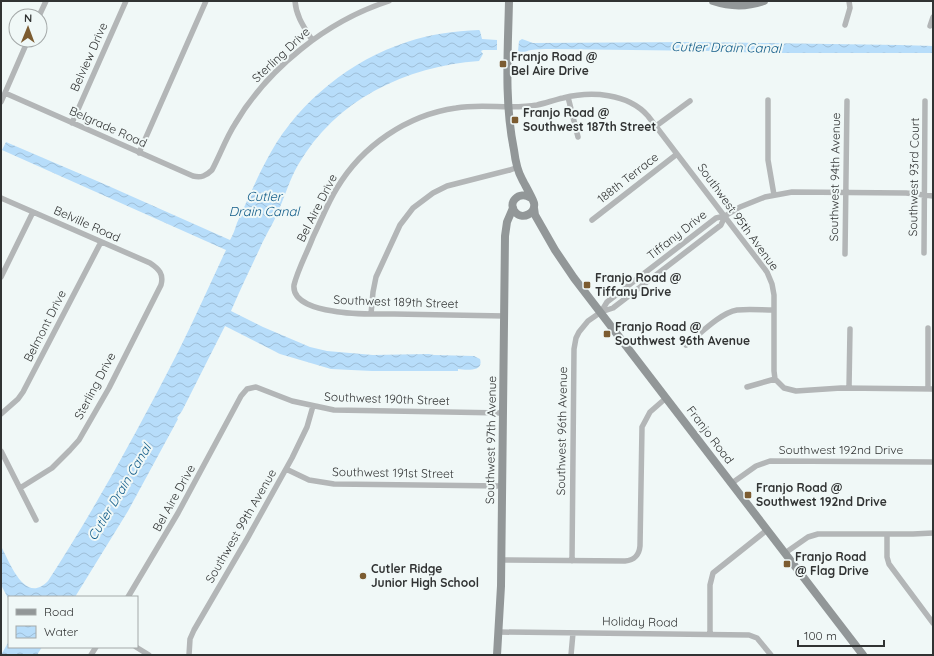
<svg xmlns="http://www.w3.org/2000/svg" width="934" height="656" viewBox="0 0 934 656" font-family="Quicksand,sans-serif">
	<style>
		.water { fill: url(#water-waves) }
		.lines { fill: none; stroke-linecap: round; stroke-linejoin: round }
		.street { stroke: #b3b6b7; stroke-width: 5.5 }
		.secondary { stroke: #929798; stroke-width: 8 }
		.poi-dot { fill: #7c5c31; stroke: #f0f8f7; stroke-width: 1.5 }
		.labels { text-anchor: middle; stroke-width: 4; stroke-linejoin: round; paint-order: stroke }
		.street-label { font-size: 12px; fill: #313333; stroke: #f0f8f7 }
		.poi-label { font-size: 12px; font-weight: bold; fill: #313333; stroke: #f0f8f7; text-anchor: start }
		.water-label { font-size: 13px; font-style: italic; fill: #105b88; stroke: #f0f8f7 }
	</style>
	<defs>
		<pattern id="water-waves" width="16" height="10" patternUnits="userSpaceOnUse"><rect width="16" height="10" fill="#b7ddfa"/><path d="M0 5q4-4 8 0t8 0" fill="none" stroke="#9ebed7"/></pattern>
	</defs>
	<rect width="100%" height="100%" fill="#f0f8f7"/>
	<path class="water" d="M479 30 480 31 482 39 497 40V50H483L481 51 483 54 479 61C406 66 335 100 298 165 290 179 286 193 280 207 275 221 266 234 260 248 250 269 240 290 231 311L263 327 310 347 327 351 373 355 429 354 434 355 474 356 480 359C484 372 466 370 458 369V371H372L331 369 280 354 225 326 182 411 177 418 178 419 128 511 75 597H9V600L1 585V546C10 563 25 605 48 581 96 507 138 430 178 352 195 318 210 284 226 250L2 150 6 142 104 184 230 240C233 235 235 229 237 223 248 199 258 175 271 152 300 101 351 60 407 42 430 34 454 31 479 30Z
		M522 39 533 43 693 42 899 45 933 46V53H766L713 51 551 49C544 49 537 49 531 50 526 51 524 53 518 51L519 41Z
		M9 641V647H42L37 655H1Z"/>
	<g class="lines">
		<path class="street" d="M295 1C296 16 304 27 312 40
			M39 16 46 1
			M845 25 850 8 849 1
			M930 26 933 17
			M5 93 193 176C201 178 206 176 212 170 220 155 226 138 235 124 268 68 327 21 389 1
			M568 97 578 137
			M768 100V160L774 195
			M1 102 28 40
			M72 123 126 1
			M656 126 690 101
			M139 153 206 1
			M1 198 150 263C159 269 164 274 161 285L109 388 79 440 70 450 52 468 20 488
			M592 220 677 154
			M924 253 925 101
			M845 254 847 101
			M1 277 33 212
			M601 312 607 302 716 218 725 216 740 207 765 197 792 192 906 193 933 196
			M371 314 373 292 376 277 400 225 413 208 433 193 447 186 510 170 518 167
			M505 316C468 315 431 315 394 314 374 314 353 315 333 311 319 309 292 303 294 285 298 269 307 253 313 237 321 221 327 204 337 188 362 146 407 115 456 108 483 103 510 110 537 105 546 103 554 100 563 98 591 91 628 93 648 116L767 272 772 284 774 295V371L775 379
			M686 345C700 334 720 313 737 310 749 309 762 310 774 310
			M775 379 784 388 796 391 841 388 933 389
			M747 387 775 379
			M849 388 850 329
			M928 389V328
			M1 414 18 399 23 392 101 242
			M1 451 36 520
			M286 469 309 480 334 484 502 486
			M732 483 756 466 770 461 933 462
			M887 534V557L889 564 933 623
			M785 553 808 537 818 534H913L933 533
			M501 560 625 561C634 560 639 556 640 546L642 427 650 412 666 398
			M572 561 574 349 576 338 579 332 588 321 601 312 613 308 721 225 725 216
			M128 597 178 513 241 396 247 389 256 387 292 401 334 410 503 413
			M499 632 749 635 757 638 771 655
			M710 634V585L713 573 767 530
			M136 647 149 655
			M91 655 96 647
			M189 655 190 639 194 630 247 539 292 458 307 427 313 406
			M571 655 573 633"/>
		<path class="secondary" d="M509 1C508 50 504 101 514 150 515 158 518 172 522 179 525 185 532 197 534 203 536 213 523 220 516 213 506 203 519 190 531 198
			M713 1C731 7 747 7 764 1
			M534 208 535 215 555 250 574 278 863 655
			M497 655 501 586 505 236 507 222 513 208"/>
	</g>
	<g class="poi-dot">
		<rect x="499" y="60" width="8" height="8" rx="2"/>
		<rect x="511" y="116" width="8" height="8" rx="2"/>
		<rect x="583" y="281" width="8" height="8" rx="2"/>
		<rect x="603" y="330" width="8" height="8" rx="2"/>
		<rect x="744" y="491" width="8" height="8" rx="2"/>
		<rect x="783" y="560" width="8" height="8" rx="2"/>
		<circle cx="363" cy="576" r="4"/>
	</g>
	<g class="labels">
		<g class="street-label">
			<text transform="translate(281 55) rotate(-43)" y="4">Sterling Drive</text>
			<text transform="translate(89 57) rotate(-66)" y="4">Belview Drive</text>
			<text transform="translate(108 127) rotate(24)" y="4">Belgrade Road</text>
			<text transform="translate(835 177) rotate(-89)" y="4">Southwest 94th Avenue</text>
			<text transform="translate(914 177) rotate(-89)" y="4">Southwest 93rd Court</text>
			<text transform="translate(628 178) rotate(-38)" y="4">188th Terrace</text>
			<text transform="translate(317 208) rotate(-63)" y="4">Bel Aire Drive</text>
			<text transform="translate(738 217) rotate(54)" y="4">Southwest 95th Avenue</text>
			<text transform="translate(87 224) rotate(24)" y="4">Belville Road</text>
			<text transform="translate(677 235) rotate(-38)" y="4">Tiffany Drive</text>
			<text transform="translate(396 302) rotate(2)" y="4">Southwest 189th Street</text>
			<text transform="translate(45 326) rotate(-63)" y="4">Belmont Drive</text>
			<text transform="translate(95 386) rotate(-62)" y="4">Sterling Drive</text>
			<text transform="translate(387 399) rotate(2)" y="4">Southwest 190th Street</text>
			<text transform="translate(562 431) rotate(-89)" y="4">Southwest 96th Avenue</text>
			<text transform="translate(710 435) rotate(53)" y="4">Franjo Road</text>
			<text transform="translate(491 440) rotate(-89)" y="4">Southwest 97th Avenue</text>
			<text x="841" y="454">Southwest 192nd Drive</text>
			<text transform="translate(393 473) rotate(1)" y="4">Southwest 191st Street</text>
			<text transform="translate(174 498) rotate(-61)" y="4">Bel Aire Drive</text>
			<text transform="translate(241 526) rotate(-60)" y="4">Southwest 99th Avenue</text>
			<text transform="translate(640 622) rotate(1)" y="4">Holiday Road</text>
		</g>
		<g class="poi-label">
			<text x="511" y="61">Franjo Road @<tspan x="511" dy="14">Bel Aire Drive</tspan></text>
			<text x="523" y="117">Franjo Road @<tspan x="523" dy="14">Southwest 187th Street</tspan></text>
			<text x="595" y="282">Franjo Road @<tspan x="595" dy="14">Tiffany Drive</tspan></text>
			<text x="615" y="331">Franjo Road @<tspan x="615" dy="14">Southwest 96th Avenue</tspan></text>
			<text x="756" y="492">Franjo Road @<tspan x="756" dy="14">Southwest 192nd Drive</tspan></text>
			<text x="795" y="561">Franjo Road<tspan x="795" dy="14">@ Flag Drive</tspan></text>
			<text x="371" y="573">Cutler Ridge<tspan x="371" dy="14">Junior High School</tspan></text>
		</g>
		<g class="water-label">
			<text transform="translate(726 47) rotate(1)" y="5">Cutler Drain Canal</text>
			<text x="264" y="201">Cutler<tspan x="264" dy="15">Drain Canal</tspan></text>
			<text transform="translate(119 492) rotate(-59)" y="5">Cutler Drain Canal</text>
		</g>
	</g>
	<rect width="934" height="656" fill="none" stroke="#313333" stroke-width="4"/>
	<rect x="8" y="596" width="130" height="52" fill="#f0f8f7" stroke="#a4a9a9"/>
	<rect x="16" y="609" width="20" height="6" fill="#929798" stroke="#a4a9a9"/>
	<text x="44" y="616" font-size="12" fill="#313333">Road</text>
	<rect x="16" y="626" width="20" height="12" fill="url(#water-waves)" stroke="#a4a9a9"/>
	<text x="44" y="636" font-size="12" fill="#313333">Water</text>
	<g transform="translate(28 28) rotate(1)"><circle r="19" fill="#f0f8f7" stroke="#a4a9a9"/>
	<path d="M0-3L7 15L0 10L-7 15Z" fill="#7c5c31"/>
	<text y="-6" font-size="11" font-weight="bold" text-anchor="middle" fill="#313333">N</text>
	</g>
	<path d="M798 640v6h86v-6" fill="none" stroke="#313333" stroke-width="2"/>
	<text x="804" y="640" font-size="12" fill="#313333" stroke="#f0f8f7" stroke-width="3" paint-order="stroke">100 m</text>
</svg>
